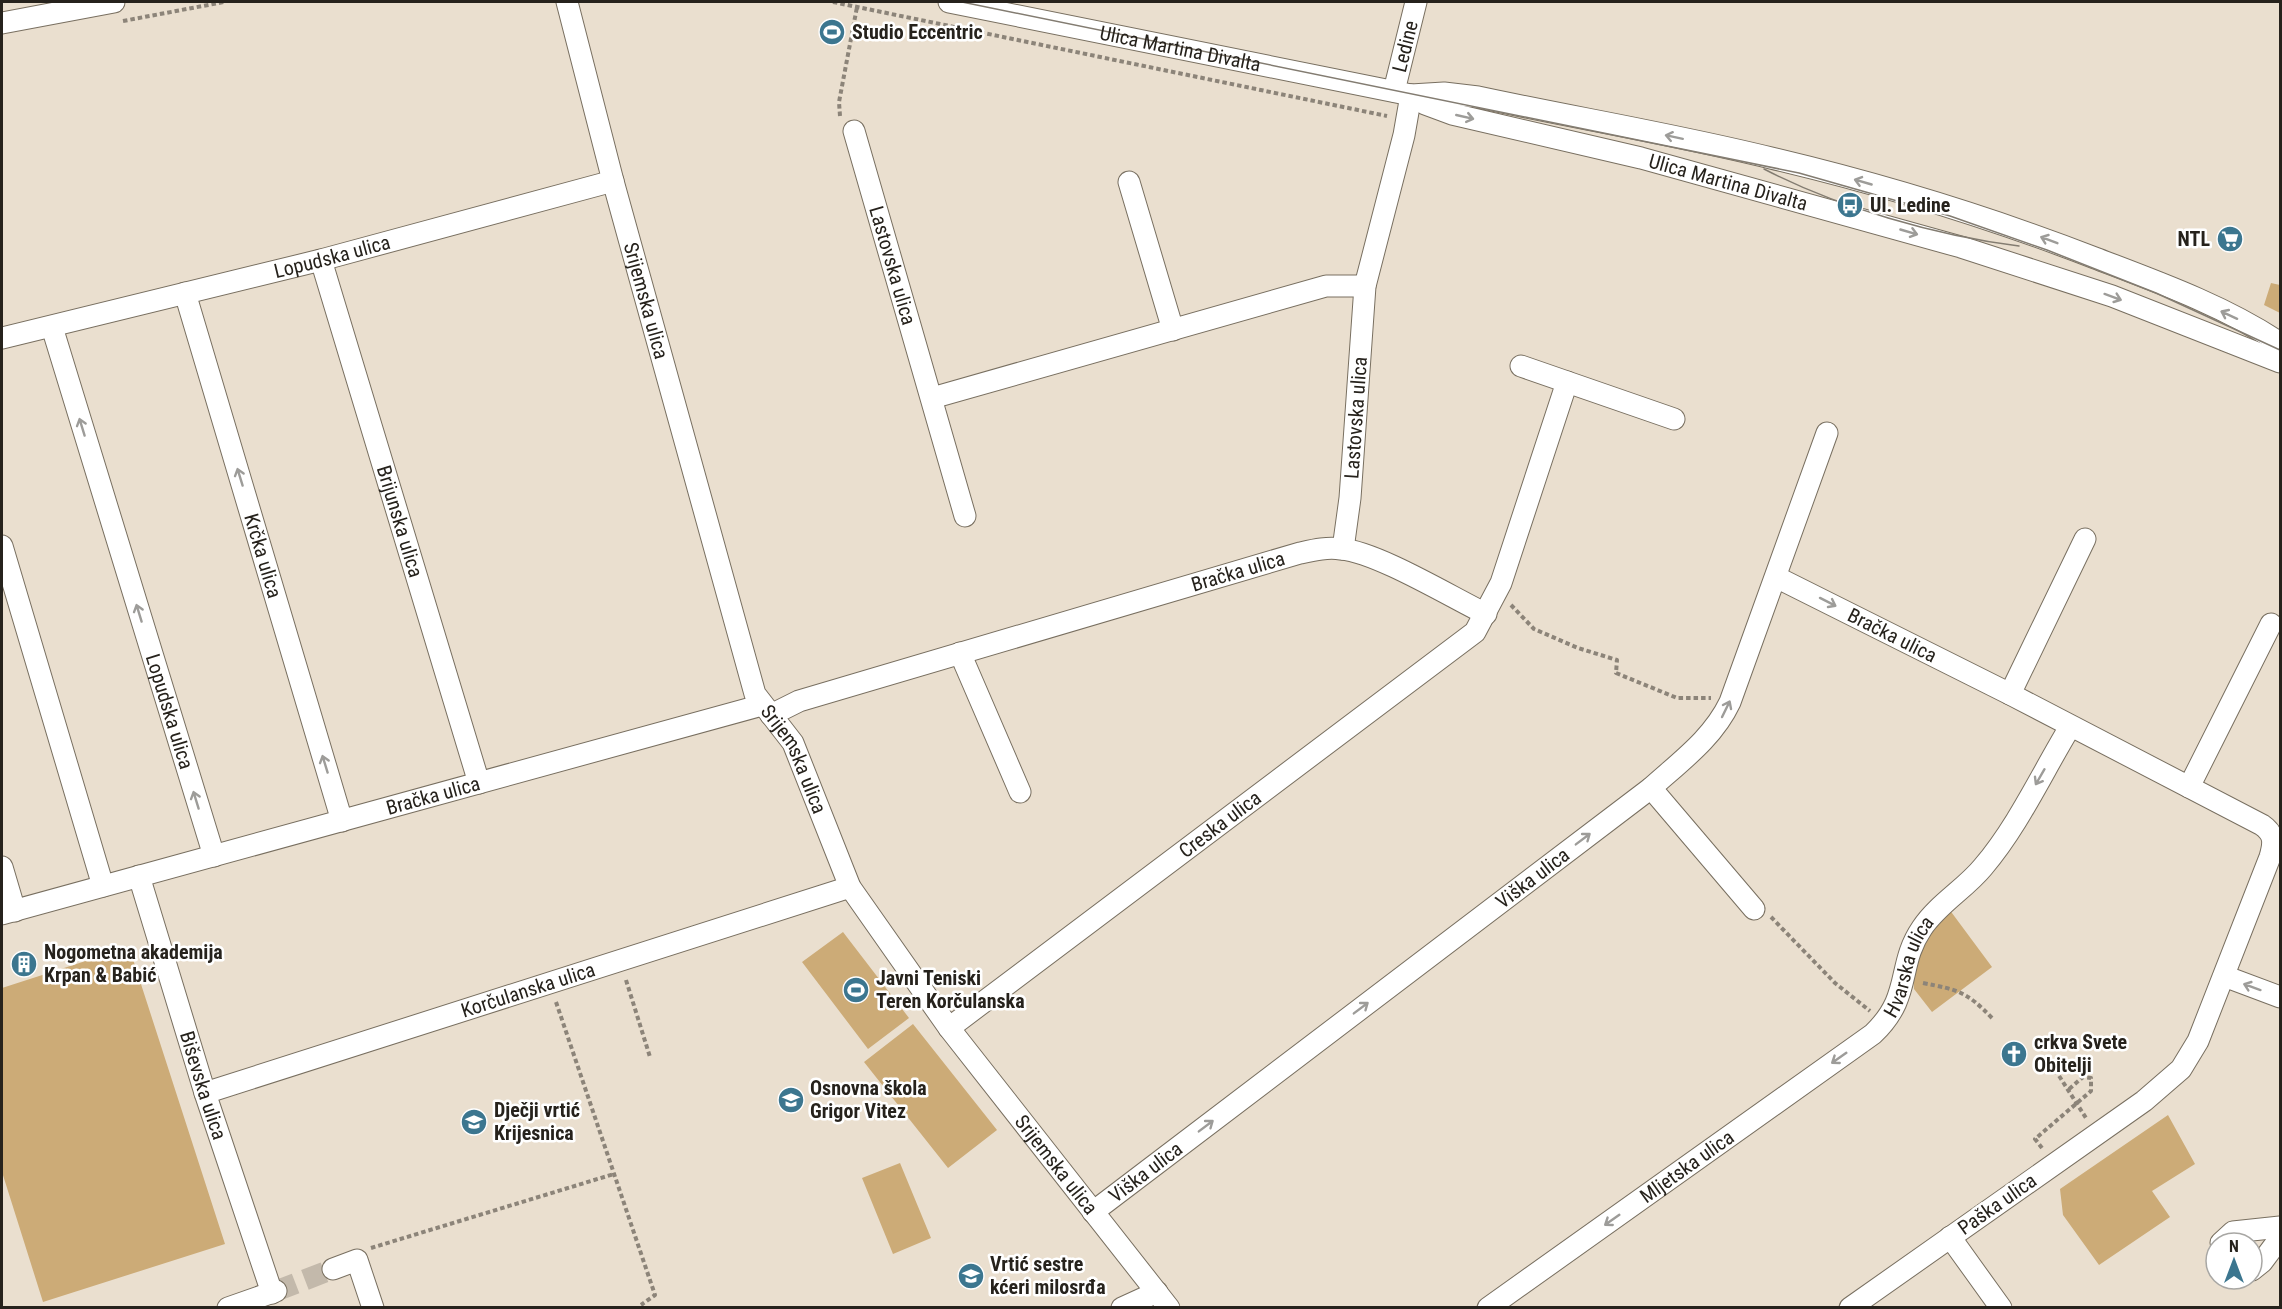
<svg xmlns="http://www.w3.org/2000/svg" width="2282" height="1309" viewBox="0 0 2282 1309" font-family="'Roboto Condensed',sans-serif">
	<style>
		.green { fill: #ccab77 }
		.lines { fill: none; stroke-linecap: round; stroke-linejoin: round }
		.minor-tunnel { stroke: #c3b9ab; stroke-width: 21; stroke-dasharray: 21 10; stroke-linecap: butt }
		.minor-casing { stroke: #786f60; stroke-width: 23 }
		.path { stroke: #8c8479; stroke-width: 4; stroke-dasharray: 4.5 3; stroke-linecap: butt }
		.minor { stroke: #fff; stroke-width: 21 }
		.tram { stroke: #837c71; stroke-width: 1.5 }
		.oneway { stroke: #9d9c99 }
		.labels { text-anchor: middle; stroke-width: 5; stroke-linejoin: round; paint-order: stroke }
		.poi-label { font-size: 20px; font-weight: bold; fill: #26221c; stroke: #fff; text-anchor: start }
		.street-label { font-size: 20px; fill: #26221c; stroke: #fff }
	</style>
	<rect width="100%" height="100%" fill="#eadfcf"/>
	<path class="green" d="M2271 283 2280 285V313L2264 305Z
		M1949 909 1992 967 1932 1012 1914 989 1913 962 1921 941Z
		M843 932 909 1018 868 1049 802 962Z
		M129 947 225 1244 43 1302 2 1172V988Z
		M913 1024 997 1130 948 1168 864 1062Z
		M2168 1115 2195 1164 2152 1191 2170 1217 2099 1265 2063 1215 2060 1189Z
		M900 1163 931 1238 893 1254 862 1178Z"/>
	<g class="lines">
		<path class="minor-tunnel" d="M276 1291 333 1269"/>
		<defs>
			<g id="minor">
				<path id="s1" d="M567 2 613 181 755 694 793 743 850 887 949 1028 1169 1308"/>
				<path id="s2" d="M949 2 1411 95 1444 93 1478 97C1576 118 1674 134 1771 158 1881 184 1989 217 2095 258 2158 282 2225 306 2280 343"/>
				<path d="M2 23 114 2"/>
				<path id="s3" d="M1394 91 1416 2"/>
				<path id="s4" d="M1411 95 1425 104 1452 114 1641 158 1961 247 2112 296 2280 362"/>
				<path id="s5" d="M854 131 965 516"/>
				<path d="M1129 182 1173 330"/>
				<path id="s6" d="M321 260 479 783"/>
				<path id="s7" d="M185 293 342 821"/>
				<path id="s8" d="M52 327 214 856"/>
				<path id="s9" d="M2 338 321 260 613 181"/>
				<path d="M1521 366 1674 419"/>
				<path d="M932 398 1326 286H1365"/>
				<path d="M2 546 103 886"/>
				<path id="s10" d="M1343 549 1350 498 1365 286 1404 135 1411 95"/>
				<path id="s11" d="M1776 577 2010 694 2262 825C2275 834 2274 843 2270 857L2198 1041 2181 1069 2144 1101 1850 1308"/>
				<path d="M960 653 1020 792"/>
				<path d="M2010 694 2085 539"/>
				<path id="s12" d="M771 715 799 701 1300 553C1314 550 1327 547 1341 549 1377 552 1451 597 1486 614"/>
				<path d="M2189 787 2271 624"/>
				<path d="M1651 788 1754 909"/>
				<path d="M2 867 15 911"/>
				<path id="s13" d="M139 876 205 1093 272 1293"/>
				<path id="s14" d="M2 914 762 705"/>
				<path d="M2224 976 2280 997"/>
				<path id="s15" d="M949 1028 1475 632 1501 583 1567 382"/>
				<path id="s16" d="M205 1093 850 887"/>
				<path id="s17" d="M1093 1212 1651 788C1681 761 1713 738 1730 702L1827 433"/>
				<path d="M1950 1237 2001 1308"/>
				<path d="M2221 1243 2233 1232 2280 1227"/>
				<path d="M333 1269 357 1260 373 1308"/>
				<path d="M2252 1270 2262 1262 2280 1238"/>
				<path d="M228 1308 276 1291"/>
				<path d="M1122 1308 1157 1292"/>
				<path id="s18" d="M1488 1308 1873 1034C1913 996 1896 966 1922 928 1938 904 1965 889 1983 867 2018 826 2042 773 2070 727"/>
			</g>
		</defs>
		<use href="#minor" class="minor-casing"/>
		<path class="path" d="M833 2 1387 116
			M123 21 224 2
			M840 116 839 102 857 7
			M1511 605 1534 629 1578 648 1617 660 1616 673 1677 698H1711
			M1771 917 1835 983 1870 1011
			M626 980 650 1057
			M1923 983C1958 990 1966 991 1992 1018
			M556 1002 655 1295 641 1305
			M2047 1057 2086 1118
			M2042 1148 2035 1139 2091 1091V1078L2083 1077 2068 1090
			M371 1248 614 1174"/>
		<use href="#minor" class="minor"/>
		<path class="tram" d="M962 2 1799 173 1950 216 2047 250 2156 293 2280 350
			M1764 169C1837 207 1937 236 2019 246"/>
	</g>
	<defs><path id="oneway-shaft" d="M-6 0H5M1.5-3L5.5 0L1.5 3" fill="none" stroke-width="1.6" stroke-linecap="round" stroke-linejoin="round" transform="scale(1.5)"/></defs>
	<g class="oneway">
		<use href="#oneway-shaft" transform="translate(1465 117) rotate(13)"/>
		<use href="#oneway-shaft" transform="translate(1674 137) rotate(-168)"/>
		<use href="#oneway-shaft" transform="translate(1863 182) rotate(-164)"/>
		<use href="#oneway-shaft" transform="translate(1909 232) rotate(16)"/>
		<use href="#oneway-shaft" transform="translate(2049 240) rotate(-159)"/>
		<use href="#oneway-shaft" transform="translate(2113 297) rotate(20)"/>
		<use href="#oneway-shaft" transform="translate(2229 315) rotate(-155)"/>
		<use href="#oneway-shaft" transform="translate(82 427) rotate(-107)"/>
		<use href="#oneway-shaft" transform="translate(240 477) rotate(-107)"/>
		<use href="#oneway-shaft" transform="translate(1828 602) rotate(27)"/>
		<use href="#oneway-shaft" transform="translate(139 613) rotate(-107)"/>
		<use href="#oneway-shaft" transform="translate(1726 709) rotate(-64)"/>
		<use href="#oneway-shaft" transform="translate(325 764) rotate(-107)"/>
		<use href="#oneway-shaft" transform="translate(2040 777) rotate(120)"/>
		<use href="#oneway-shaft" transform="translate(196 800) rotate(-107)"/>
		<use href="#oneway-shaft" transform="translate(1583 839) rotate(-37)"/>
		<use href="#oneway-shaft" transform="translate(2252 987) rotate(-160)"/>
		<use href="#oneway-shaft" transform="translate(1361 1008) rotate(-37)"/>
		<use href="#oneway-shaft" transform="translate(1839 1058) rotate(145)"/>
		<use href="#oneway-shaft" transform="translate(1206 1126) rotate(-37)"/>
		<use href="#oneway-shaft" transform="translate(1612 1220) rotate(145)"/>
	</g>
	<defs>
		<symbol id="stadium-disc" viewBox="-11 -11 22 22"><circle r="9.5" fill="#3c768f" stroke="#fff"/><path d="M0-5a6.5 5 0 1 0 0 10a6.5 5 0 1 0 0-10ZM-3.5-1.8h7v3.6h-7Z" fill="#fff"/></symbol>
		<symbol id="bus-disc" viewBox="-11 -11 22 22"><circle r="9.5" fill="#3c768f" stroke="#fff"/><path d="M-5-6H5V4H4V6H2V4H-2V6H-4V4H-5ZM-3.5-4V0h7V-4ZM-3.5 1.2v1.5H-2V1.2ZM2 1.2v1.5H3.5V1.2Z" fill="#fff"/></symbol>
		<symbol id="supermarket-disc" viewBox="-11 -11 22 22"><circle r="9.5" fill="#3c768f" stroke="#fff"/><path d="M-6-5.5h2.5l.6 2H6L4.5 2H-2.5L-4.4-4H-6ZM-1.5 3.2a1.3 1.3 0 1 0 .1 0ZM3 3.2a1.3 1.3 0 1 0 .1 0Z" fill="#fff"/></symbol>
		<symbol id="building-disc" viewBox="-11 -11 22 22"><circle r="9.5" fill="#3c768f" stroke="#fff"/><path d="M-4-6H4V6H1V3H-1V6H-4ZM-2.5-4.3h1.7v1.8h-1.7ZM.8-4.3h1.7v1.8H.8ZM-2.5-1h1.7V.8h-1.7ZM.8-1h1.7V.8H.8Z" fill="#fff"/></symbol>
		<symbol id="church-disc" viewBox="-11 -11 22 22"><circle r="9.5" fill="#3c768f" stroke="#fff"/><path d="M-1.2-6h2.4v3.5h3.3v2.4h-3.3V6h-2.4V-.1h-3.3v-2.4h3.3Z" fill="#fff"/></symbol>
		<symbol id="school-disc" viewBox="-11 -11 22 22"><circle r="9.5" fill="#3c768f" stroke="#fff"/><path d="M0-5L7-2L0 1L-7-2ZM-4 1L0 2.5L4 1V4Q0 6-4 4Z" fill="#fff"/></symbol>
	</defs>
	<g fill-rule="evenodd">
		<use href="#stadium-disc" x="817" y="17" width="30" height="30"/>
		<use href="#bus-disc" x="1835" y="190" width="30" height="30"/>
		<use href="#supermarket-disc" x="2215" y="224" width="30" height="30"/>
		<use href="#building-disc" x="9" y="949" width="30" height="30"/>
		<use href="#stadium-disc" x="841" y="975" width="30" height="30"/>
		<use href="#church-disc" x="1999" y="1039" width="30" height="30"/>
		<use href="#school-disc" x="776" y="1085" width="30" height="30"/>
		<use href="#school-disc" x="459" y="1107" width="30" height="30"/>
		<use href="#school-disc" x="956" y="1261" width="30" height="30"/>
	</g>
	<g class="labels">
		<g class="poi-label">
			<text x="852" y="39">Studio Eccentric</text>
			<text x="1870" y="212">Ul. Ledine</text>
			<text x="2210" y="246" text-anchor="end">NTL</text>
			<text x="44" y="959">Nogometna akademija<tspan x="44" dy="23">Krpan &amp; Babić</tspan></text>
			<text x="876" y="985">Javni Teniski<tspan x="876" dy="23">Teren Korčulanska</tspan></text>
			<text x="2034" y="1049">crkva Svete<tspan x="2034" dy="23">Obitelji</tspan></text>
			<text x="810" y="1095">Osnovna škola<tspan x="810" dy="23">Grigor Vitez</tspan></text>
			<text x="494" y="1117">Dječji vrtić<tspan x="494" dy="23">Krijesnica</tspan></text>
			<text x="990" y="1271">Vrtić sestre<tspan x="990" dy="23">kćeri milosrđa</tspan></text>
		</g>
		<g class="street-label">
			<text dy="7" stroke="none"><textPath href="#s3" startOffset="46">Ledine</textPath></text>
			<text dy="7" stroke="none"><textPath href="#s2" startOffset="236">Ulica Martina Divalta</textPath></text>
			<text dy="7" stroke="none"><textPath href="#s4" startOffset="330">Ulica Martina Divalta</textPath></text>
			<text dy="7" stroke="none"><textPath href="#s9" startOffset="340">Lopudska ulica</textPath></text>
			<text dy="7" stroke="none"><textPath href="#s5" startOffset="140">Lastovska ulica</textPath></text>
			<text dy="7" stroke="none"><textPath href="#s1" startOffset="309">Srijemska ulica</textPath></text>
			<text dy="7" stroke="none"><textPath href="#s10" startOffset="132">Lastovska ulica</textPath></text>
			<text dy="7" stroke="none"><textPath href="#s6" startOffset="273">Brijunska ulica</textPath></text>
			<text dy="7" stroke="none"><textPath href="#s7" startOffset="274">Krčka ulica</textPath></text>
			<text dy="7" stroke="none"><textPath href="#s12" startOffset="489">Bračka ulica</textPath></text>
			<text dy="7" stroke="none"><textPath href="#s11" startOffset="130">Bračka ulica</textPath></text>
			<text dy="7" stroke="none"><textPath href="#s8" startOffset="402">Lopudska ulica</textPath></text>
			<text dy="7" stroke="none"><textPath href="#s1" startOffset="794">Srijemska ulica</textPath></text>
			<text dy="7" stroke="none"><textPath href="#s14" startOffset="447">Bračka ulica</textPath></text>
			<text dy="7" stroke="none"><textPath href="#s15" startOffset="339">Creska ulica</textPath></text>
			<text dy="7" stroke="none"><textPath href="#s17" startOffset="552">Viška ulica</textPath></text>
			<text dy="7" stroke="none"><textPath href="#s18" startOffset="550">Hvarska ulica</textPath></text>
			<text dy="7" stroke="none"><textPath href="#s16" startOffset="339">Korčulanska ulica</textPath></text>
			<text dy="7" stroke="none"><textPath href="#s13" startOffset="219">Biševska ulica</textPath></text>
			<text dy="7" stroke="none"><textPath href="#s1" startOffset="1280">Srijemska ulica</textPath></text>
			<text dy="7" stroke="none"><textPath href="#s18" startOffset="244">Mljetska ulica</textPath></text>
			<text dy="7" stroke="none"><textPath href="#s17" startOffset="66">Viška ulica</textPath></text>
			<text transform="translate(1997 1204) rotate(-35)" y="7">Paška ulica</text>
		</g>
	</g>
	<rect width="2282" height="1309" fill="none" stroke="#26221c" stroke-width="6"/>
	<g transform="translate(2234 1261)"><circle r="28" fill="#ffffff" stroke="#a8a7a4" stroke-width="1.5"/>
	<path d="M0-4.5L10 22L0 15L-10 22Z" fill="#3c768f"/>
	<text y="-9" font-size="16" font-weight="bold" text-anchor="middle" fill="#26221c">N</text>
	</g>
</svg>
